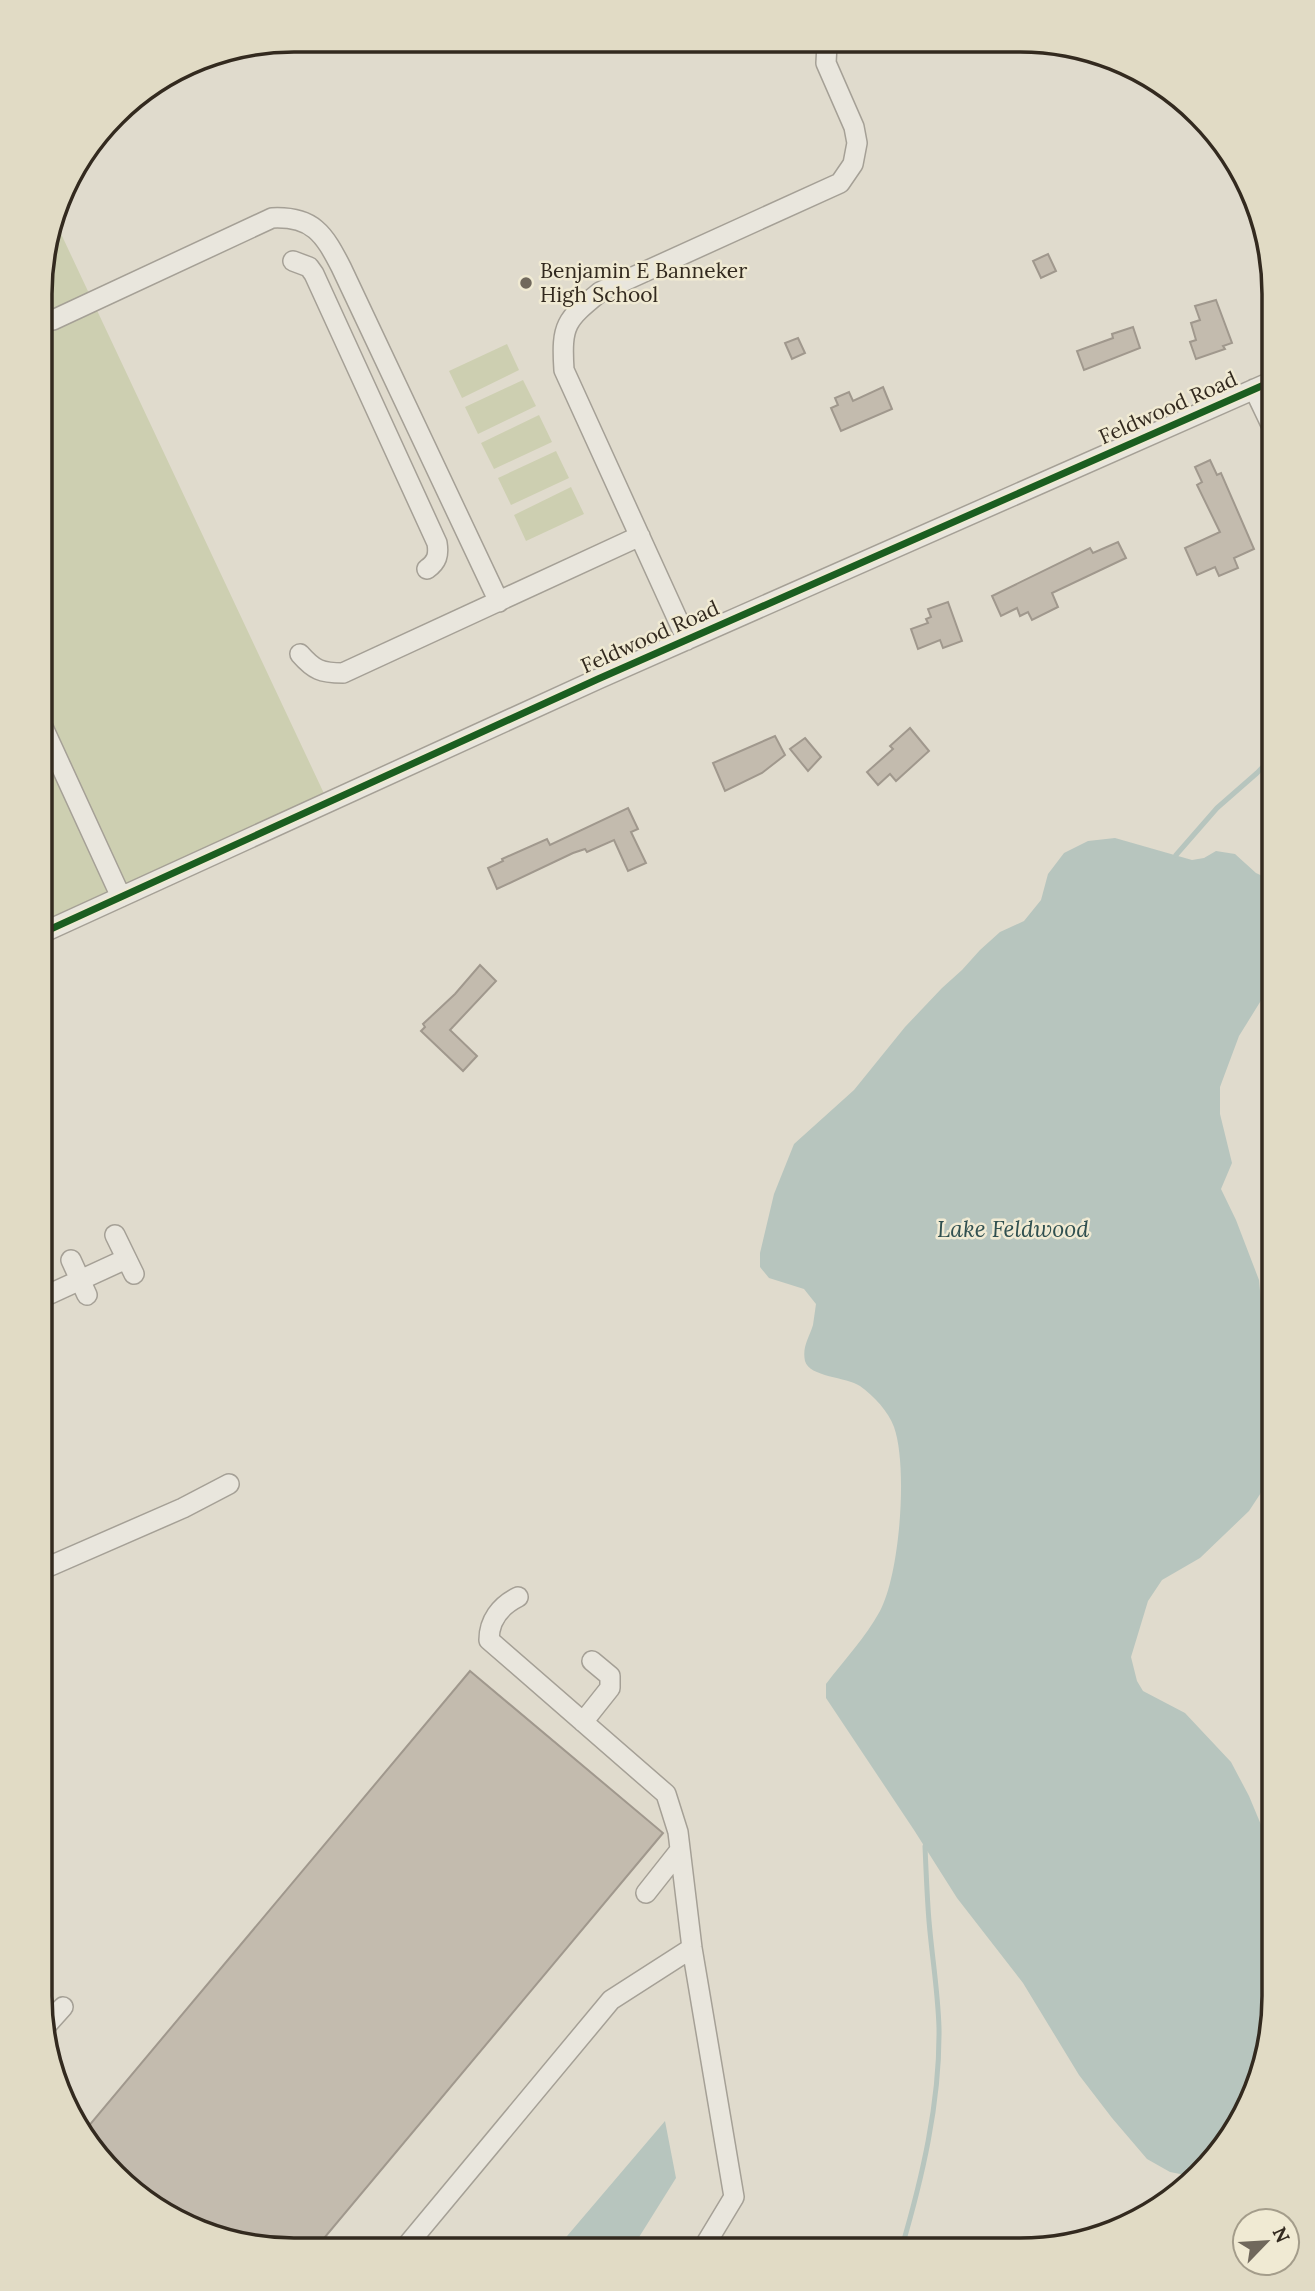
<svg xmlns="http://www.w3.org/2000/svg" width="1315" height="2291" viewBox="0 0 1315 2291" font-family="Lora,serif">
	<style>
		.green { fill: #cdcfb1 }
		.water { fill: #b7c5be }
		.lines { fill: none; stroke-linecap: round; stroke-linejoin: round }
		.stream { stroke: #b7c5be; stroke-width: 5 }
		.building { fill: #c3bbae; stroke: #a0988d; stroke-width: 2 }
		.minor-casing { stroke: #a5a096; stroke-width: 22 }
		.minor { stroke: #e9e6dd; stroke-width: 19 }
		.cycleway-casing { stroke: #f0ead3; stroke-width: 11 }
		.cycleway { stroke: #1b5e20; stroke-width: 7 }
		.poi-dot { fill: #70685c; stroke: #f0ead3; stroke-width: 2.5 }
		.labels { text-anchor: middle; stroke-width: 5; stroke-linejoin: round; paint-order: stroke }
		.poi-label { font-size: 21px; fill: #332a1f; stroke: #f0ead3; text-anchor: start }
		.street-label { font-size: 21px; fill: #332a1f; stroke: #f0ead3 }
		.water-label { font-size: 23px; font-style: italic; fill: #305050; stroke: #f0ead3 }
		.rim { fill: none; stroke: #332a1f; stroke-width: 3.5 }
	</style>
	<rect width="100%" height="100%" fill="#e0dbcd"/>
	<path class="green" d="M55 221 328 802 42 932V262Z
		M507 344 519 370 462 398 449 371Z
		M523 380 536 406 478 434 465 407Z
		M539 415 552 442 494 469 481 443Z
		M556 451 569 478 511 505 498 478Z
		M571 487 584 514 526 541 514 515Z"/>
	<path class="water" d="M1115 838 1192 860 1204 858 1216 851 1235 854 1256 873 1275 882V978L1239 1036 1220 1087V1114L1232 1163 1221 1189 1236 1220 1259 1280 1263 1323 1274 1353V1468L1270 1479 1249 1511 1200 1558 1162 1580 1148 1601 1131 1657 1137 1681 1143 1691 1185 1713 1231 1762 1249 1796 1269 1844 1274 1907V2014L1256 2093 1222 2152 1195 2177 1170 2172 1147 2159 1112 2118 1079 2075 1023 1983 957 1898 914 1830 826 1698V1684C844 1660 866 1637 880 1611 900 1574 908 1466 894 1427 888 1411 874 1396 860 1386 847 1377 809 1377 805 1361 802 1347 809 1338 813 1325 814 1318 815 1311 816 1304L804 1289 769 1278 760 1267V1253L774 1194 794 1144 854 1090 905 1027 942 988 962 970 980 950 1000 932 1024 921 1041 900 1048 874 1064 853 1088 841Z
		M665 2121 676 2178 631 2250 556 2249Z"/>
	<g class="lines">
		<path class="stream" d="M1176 855 1217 808 1257 773 1275 754
			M901 2250C922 2179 940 2103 939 2028 938 1992 932 1957 929 1921 927 1896 926 1871 925 1846"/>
	</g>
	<path class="building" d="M1048 254 1056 271 1041 278 1033 261Z
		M1216 300 1232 343 1223 346 1225 349 1196 359 1190 342 1196 340 1191 323 1200 320 1195 306Z
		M1133 327 1140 348 1084 370 1077 351 1113 338 1112 334Z
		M798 338 805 353 792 359 785 343Z
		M883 387 892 409 841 431 831 408 838 405 835 398 849 392 853 401Z
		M1210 460 1217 475 1221 473 1254 549 1234 558 1238 568 1219 576 1215 567 1197 575 1185 548 1220 532 1197 485 1202 482 1195 467Z
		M1118 542 1126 558 1052 593 1058 607 1032 620 1028 612 1020 616 1017 608 1001 616 992 596 1090 548 1093 553Z
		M948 602 962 641 943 648 940 640 918 649 911 629 928 623 926 619 931 617 928 609Z
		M910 728 929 751 896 781 890 774 878 785 867 772 893 749 890 746Z
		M775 736 785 755 762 773 725 791 713 763Z
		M805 738 821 757 808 771 790 749Z
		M628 808 638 829 631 832 646 863 628 871 614 840 587 852 585 849 573 853 497 889 488 868 503 861 502 859 547 839 550 845Z
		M480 965 496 981 450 1030 477 1056 463 1071 421 1031 425 1027 423 1024 455 994Z
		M470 1671 663 1833 315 2249H261L197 2231 127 2188 87 2128Z"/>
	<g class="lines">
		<defs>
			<path id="minor" d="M293 261 309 267 314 274 437 543C439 555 437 562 427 569
				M53 320 272 218C313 216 324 234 341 267L499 602
				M1254 389 1275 433
				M687 640 564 370C561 324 566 320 600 292L840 183 853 164 857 143 854 127 826 63 827 44
				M300 654C314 670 321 673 343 673L640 536
				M42 725 121 897
				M42 933 598 679 1275 380
				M115 1235 134 1274
				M71 1260 87 1295
				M41 1298 126 1259
				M41 1570 183 1508 229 1484
				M518 1597C500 1606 489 1621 489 1640L666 1794 678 1832 692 1948 734 2197 702 2250
				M583 1722 610 1688V1676L592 1661
				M646 1893 680 1850
				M45 2027 63 2007
				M404 2249 611 2000 692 1948"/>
		</defs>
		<use href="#minor" class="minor-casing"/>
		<use href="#minor" class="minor"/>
		<defs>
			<path id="cycleway" d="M42 933 598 679 1275 380"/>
		</defs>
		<use href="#cycleway" class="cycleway-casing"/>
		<use href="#cycleway" class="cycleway"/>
	</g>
	<circle class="poi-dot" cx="526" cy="283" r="7"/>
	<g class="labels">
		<g class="poi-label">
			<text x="540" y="278">Benjamin E Banneker<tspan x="540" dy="24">High School</tspan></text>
		</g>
		<g class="street-label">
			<text transform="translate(1168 408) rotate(-24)" y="7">Feldwood Road</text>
			<text transform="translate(650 637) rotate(-24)" y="7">Feldwood Road</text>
		</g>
		<g class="water-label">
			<text x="1013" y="1237">Lake Feldwood</text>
		</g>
	</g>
	<path d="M0 0H1315V2291H0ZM294 52H1020A242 242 0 0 1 1262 294V1996A242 242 0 0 1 1020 2238H294A242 242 0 0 1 52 1996V294A242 242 0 0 1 294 52Z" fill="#e1dbc5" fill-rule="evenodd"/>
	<path class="rim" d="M294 52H1020A242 242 0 0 1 1262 294V1996A242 242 0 0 1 1020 2238H294A242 242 0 0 1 52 1996V294A242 242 0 0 1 294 52Z"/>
	<g transform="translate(1266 2242) rotate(65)"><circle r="33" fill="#f0ead3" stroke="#a49d8b" stroke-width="2"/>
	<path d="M0-5L12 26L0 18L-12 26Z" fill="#70685c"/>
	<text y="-10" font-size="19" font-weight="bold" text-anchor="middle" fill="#332a1f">N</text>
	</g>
</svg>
